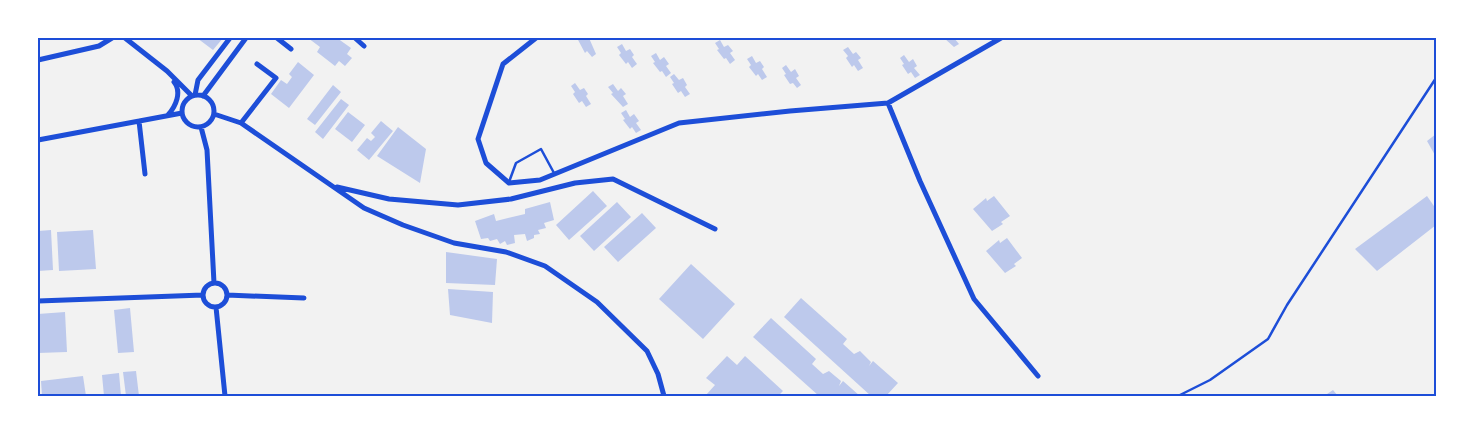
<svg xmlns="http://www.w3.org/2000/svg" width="1474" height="434" viewBox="0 0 1474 434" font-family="'Source Sans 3',sans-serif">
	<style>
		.building { fill: #bdc9ec }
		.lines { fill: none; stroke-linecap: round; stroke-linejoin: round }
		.service { stroke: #1d4ed8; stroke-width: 2.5 }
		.minor { stroke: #1d4ed8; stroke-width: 5 }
		.neatline { fill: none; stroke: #1d4ed8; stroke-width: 2 }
	</style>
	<rect width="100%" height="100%" fill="#f2f2f2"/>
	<path class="building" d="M197 38H223L213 50Z
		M308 38H337L351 48 347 54 352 58 345 66 339 61 335 66 317 52 320 47Z
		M577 38H584L586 40 589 38 596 54 592 57 587 51 585 53Z
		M944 38H954L959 44 954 47Z
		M720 40 724 47 728 45 733 51 730 53 735 60 730 64 726 58 724 59 717 50 719 49 715 43Z
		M622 44 626 51 630 49 634 55 632 57 637 64 632 68 628 62 626 64 619 55 621 53 617 47Z
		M848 47 853 54 856 52 861 58 858 60 863 68 858 71 854 65 852 67 846 58 848 56 843 50Z
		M656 53 660 60 664 57 669 64 666 66 671 73 666 77 662 71 660 72 653 63 655 62 651 56Z
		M904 55 909 62 913 59 917 66 914 68 920 75 915 78 911 72 908 74 902 65 904 64 900 58Z
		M752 56 756 63 760 61 764 67 762 69 767 77 762 80 758 74 756 76 749 67 751 65 747 59Z
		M298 62 314 75 289 108 271 94 281 80 287 84 292 77 289 74Z
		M786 65 791 72 795 69 799 76 796 78 801 85 797 88 793 83 790 84 784 75 786 74 782 68Z
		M674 74 679 80 683 78 687 85 685 87 690 94 685 97 681 91 678 93 672 84 674 83 670 77Z
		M575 83 580 90 584 88 588 94 586 96 591 104 586 107 582 101 579 103 573 94 575 92 571 86Z
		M613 84 618 91 621 88 626 94 623 96 628 104 623 107 611 94 613 93 608 87Z
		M333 85 341 92 315 125 307 119Z
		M341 99 349 105 323 139 315 132Z
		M626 110 630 117 634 114 639 121 636 123 641 130 636 133 632 127 630 129 623 120 625 119 621 113Z
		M348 112 365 125 352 142 335 129Z
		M381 121 393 131 369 160 357 150 367 138 371 141 375 137 371 133Z
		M398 127 426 149 420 183 377 156Z
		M1436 134V157L1427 141Z
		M593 191 607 206 569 240 556 225Z
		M994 196 1010 216 1001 222 1003 224 992 231 973 209 986 198 987 201Z
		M1427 196 1436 209V225L1377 271 1355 249Z
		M550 202 554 220 544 223 546 228 538 230 540 234 534 235V238L527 241 525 234 514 235 515 243 507 245 505 241 500 244 497 239 490 241 488 238 481 239 475 221 494 214 496 221 525 214V209Z
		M617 202 631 217 594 251 580 236Z
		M642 213 656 228 618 262 604 247Z
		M51 230 53 270 38 271V231Z
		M93 230 96 269 59 271 57 232Z
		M1007 238 1022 258 1014 264 1016 266 1005 273 986 251 999 240 1000 243Z
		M446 252 497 259 495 285 446 283Z
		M691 264 735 304 703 339 659 299Z
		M448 289 493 292 492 323 450 315Z
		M801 298 847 339 843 344 854 354 860 351 871 362 869 366 873 361 898 383 886 396H871L784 317Z
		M130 308 134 352 118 353 114 310Z
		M65 312 67 352 38 353V314Z
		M771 318 816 359 812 364 823 374 829 371 841 381 839 386 843 381 860 396H819L753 337Z
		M727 356 737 365 745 356 783 391 778 396H707L706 395 715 385 706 378Z
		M136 371 139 396H126L123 372Z
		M119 373 121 396H104L102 375Z
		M83 376 86 396H42L41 381Z
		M1333 390 1338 396H1324Z"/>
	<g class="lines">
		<path class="service" d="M509 182 516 163 541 149 554 173
			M1178 396 1210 380 1268 339 1287 305 1436 78"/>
		<path class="minor" d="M125 38 167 71 192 96
			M277 38 291 49
			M355 38 364 46
			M536 38 503 64 478 139 486 163 509 183 540 180 679 123 790 111 888 103 1001 38
			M38 60 99 46 112 38
			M182 111a16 16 0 1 1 32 0a16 16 0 1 1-32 0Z
			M195 95 198 80 230 38
			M203 96 246 38
			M888 103 920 181 974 299 1038 376
			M214 114 241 123 364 208 403 225 454 243 506 252 545 266 597 302 647 351 658 374 664 396
			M168 115C176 106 182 92 174 82
			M139 121 145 174
			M241 123 276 78 257 64
			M201 127 207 150 214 283
			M38 140 182 113
			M337 187 389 199 458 205 511 199 575 183 613 179 715 229
			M203 295a12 12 0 1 1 24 0a12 12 0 1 1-24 0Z
			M227 295 304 298
			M38 301 203 295
			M216 307 225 396"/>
	</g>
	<rect width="1474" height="434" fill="none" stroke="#ffffff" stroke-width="78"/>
	<rect x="39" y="39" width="1396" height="356" class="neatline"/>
</svg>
